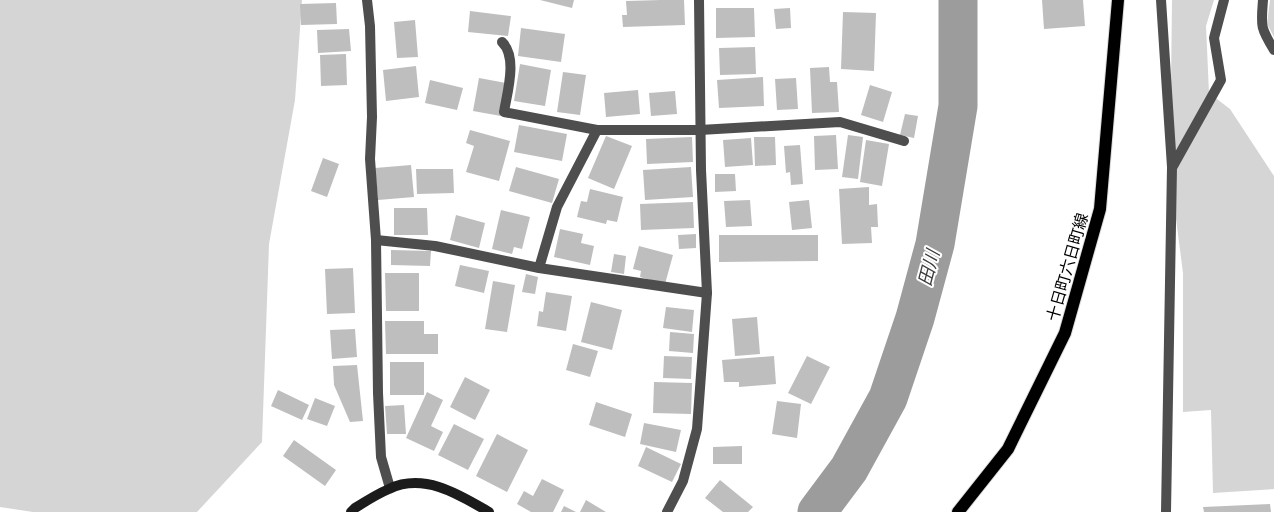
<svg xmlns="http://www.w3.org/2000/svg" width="1274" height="512" viewBox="0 0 1274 512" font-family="'Nunito Sans','Noto Sans JP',sans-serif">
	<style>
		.green { fill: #d5d5d5 }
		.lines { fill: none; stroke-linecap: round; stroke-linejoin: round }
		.river { stroke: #9c9c9c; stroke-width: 39 }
		.building { fill: #bebebe }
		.primary-casing { stroke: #dbdbdb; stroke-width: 14 }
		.lane { stroke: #4e4e4e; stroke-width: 10 }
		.street { stroke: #4e4e4e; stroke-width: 10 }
		.secondary { stroke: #1b1b1b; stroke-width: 10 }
		.primary { stroke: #000; stroke-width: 12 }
		.labels { text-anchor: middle; stroke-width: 4; stroke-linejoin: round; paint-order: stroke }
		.street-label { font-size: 16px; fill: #000; stroke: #fff }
		.water-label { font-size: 18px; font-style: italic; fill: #3d3d3d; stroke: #fff }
	</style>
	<rect width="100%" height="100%" fill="#fff"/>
	<path class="green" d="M0 0H302L295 100 269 244 262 442 197 512H33L0 507Z
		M1172 0H1214L1206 26 1209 93 1230 109 1274 176V489L1213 493 1211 410 1183 412V273L1170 172Z
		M1270 0H1274V37L1267 24Z"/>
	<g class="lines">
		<path class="river" d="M817 512 849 469 888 398 915 318 935 244 958 106V0"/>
	</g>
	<path class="building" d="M540 0H574L572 8Z
		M661 0H684L685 25 623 27 622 15H627L626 1Z
		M1042 0H1083L1085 26 1044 29Z
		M336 3 337 24 301 25 300 4Z
		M716 8H754L755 37 716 38Z
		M790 8 791 28 776 29 774 9Z
		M470 11 511 16 508 36 468 32Z
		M843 12 876 13 874 71 841 69Z
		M415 20 418 57 397 58 394 22Z
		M521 28 565 34 561 62 518 56Z
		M349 29 351 51 318 53 317 30Z
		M755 47 756 74 720 75 719 48Z
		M346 54 347 85 321 86 320 55Z
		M520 64 551 70 545 106 514 101Z
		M416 66 419 97 386 101 383 70Z
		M829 67 830 82H837L839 112 812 113 810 68Z
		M563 72 586 75 580 115 557 112Z
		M763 77 764 106 719 108 717 80Z
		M479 78 506 83 501 116 473 111Z
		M796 78 798 109 777 110 775 79Z
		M430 80 463 88 457 110 425 103Z
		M870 85 892 92 883 122 861 115Z
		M638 90 640 114 606 117 604 93Z
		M675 91 677 114 651 116 649 93Z
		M905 114 918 116 914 138 900 135Z
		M519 125 567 134 562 161 514 152Z
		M470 130 510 141 499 181 466 172 474 146 466 143Z
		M836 135 838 169 815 170 814 136Z
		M848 135 863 137 858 179 842 177Z
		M606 136 632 146 614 189 588 178Z
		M692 137 693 162 647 164 646 139Z
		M754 137H775L776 165 755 166Z
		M751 138 753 165 725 167 723 140Z
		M866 140 889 144 882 186 860 182Z
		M800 145 803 184 791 185 790 172 786 173 784 146Z
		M323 158 339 164 327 197 311 191Z
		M411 165 414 197 378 200 375 168Z
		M516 167 559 179 552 203 509 191Z
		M691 167 693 197 645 200 643 170Z
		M416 169H453L454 193 417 194Z
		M715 174H735L736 191 715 192Z
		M869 187V205L877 204 878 227H871L872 243 842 244 839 189Z
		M590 189 623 197 617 222 607 220 606 224 577 217 581 201 587 202Z
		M750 200 752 226 726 227 724 201Z
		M809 200 812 228 792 230 789 202Z
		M693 202 694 228 641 230 640 204Z
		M394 208H427L428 235H394Z
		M501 210 530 217 522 249 514 247 512 254 492 249Z
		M456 215 485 223 479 248 450 240Z
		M560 229 583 234 581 243 594 246 590 265 554 257Z
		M696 234V248L679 249 678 235Z
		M719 235H818V261L719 262Z
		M639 246 673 255 665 284 640 277 641 271 633 269Z
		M391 250 431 251 430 266 391 265Z
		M614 254 626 256 624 274 611 272Z
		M460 265 489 271 484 293 455 286Z
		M353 268 355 313 327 314 325 269Z
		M385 273H419V311H386Z
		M526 274 538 277 535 294 522 292Z
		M493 281 515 285 507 332 485 329Z
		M546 292 572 296 566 331 537 326 539 311 543 312Z
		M591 302 622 310 612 350 581 342Z
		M666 307 694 310 692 332 663 328Z
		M757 317 760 354 735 356 732 319Z
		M385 321H424V334H438V354H386Z
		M355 329 357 357 332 359 330 330Z
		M670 332 694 334 693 353 669 351Z
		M573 344 598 351 590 377 566 370Z
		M664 356 692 357 691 379 663 378Z
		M774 356 776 384 739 387V382H724L722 360Z
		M807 356 830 367 811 404 788 393Z
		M390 362H424V395H390Z
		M357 365 363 421 350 422 334 385 333 366Z
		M465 377 490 390 475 420 450 407Z
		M654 382 692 383 691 414 653 413Z
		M278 390 309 405 302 420 271 406Z
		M427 392 443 400 431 426 443 432 434 451 406 438Z
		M315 398 335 406 327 426 307 419Z
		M777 401 801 404 797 438 772 434Z
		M596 402 632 414 625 437 589 425Z
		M404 405 406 434H387L385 406Z
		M644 423 681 430 676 452 640 444Z
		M454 424 484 439 468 470 438 455Z
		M497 434 528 450 507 492 476 476Z
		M294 440 336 470 325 486 283 456Z
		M742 446V464H713V447Z
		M646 447 681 464 672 482 638 466Z
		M542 479 564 490 553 512H531L517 504 524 491 533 496Z
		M720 480 753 507 748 512H723L705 498Z
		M586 500 606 512H580Z
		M1270 504 1271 512H1204L1203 507Z
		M564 506 576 512H561Z"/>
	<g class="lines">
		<defs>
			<path id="primary" d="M958 512 1008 449 1065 333 1100 209 1118 0"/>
		</defs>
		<use href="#primary" class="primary-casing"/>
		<path class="lane" d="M502 42C518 57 507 93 504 112L597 130H700L840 122 904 141
			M376 240 435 246 539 268 707 293
			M539 268 557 207 597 130"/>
		<path class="street" d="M367 0 370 26 372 117 370 159 376 240 378 393 381 457 390 488
			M1161 0 1172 167 1166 512
			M1263 0C1261 26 1260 27 1274 50
			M1173 166 1221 80 1214 38 1224 0
			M667 512 683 481 697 429 707 293 701 170 699 0"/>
		<path class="secondary" d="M351 512 355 508C366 501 377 494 389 489 424 472 460 495 489 512"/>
		<use href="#primary" class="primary"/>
	</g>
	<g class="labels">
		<g class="street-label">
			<text transform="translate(1067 267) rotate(-74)" y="6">十日町六日町線</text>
		</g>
		<g class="water-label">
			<text transform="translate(929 268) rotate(-75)" y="6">田川</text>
		</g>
	</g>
</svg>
